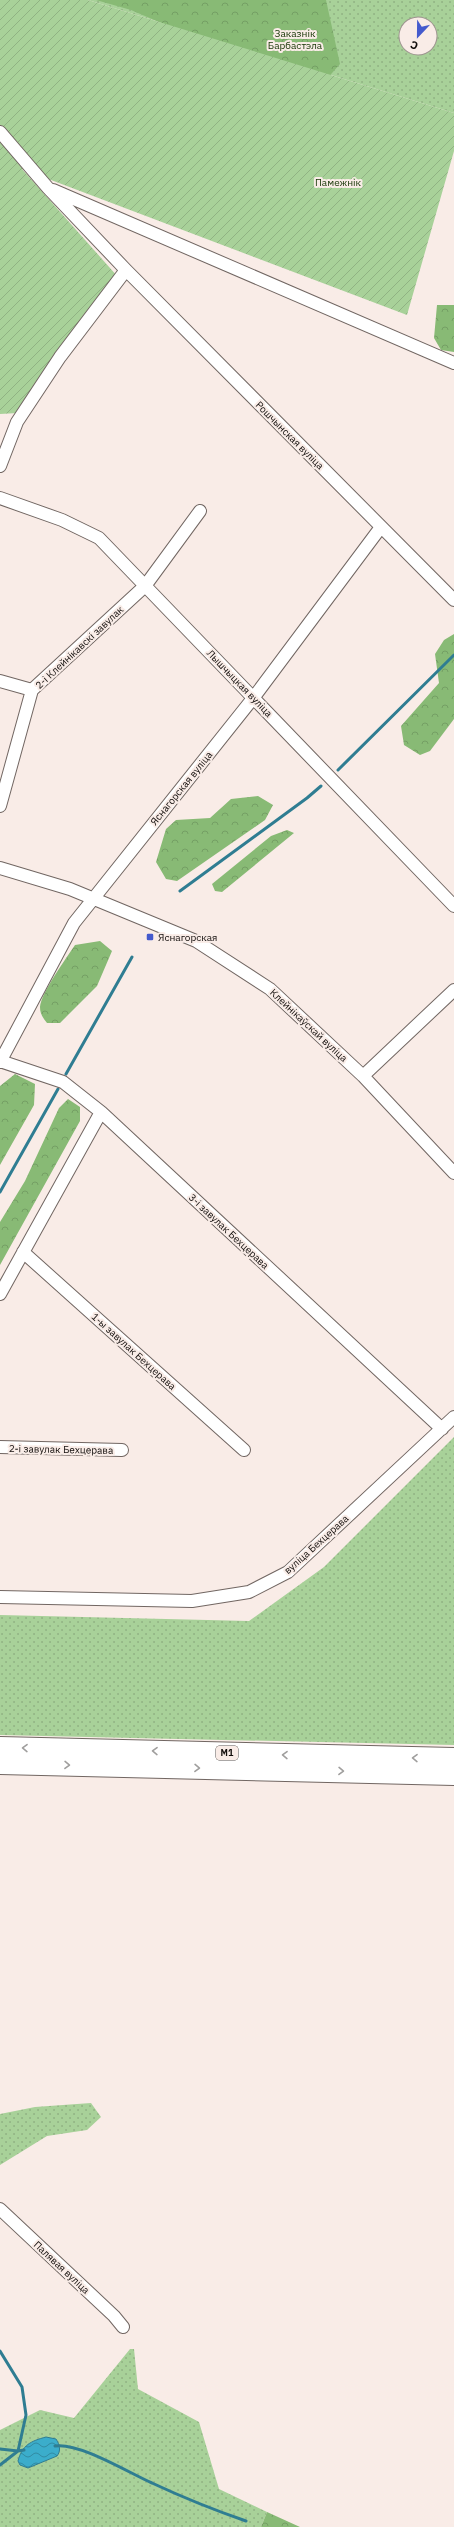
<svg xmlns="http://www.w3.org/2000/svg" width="454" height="2527" viewBox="0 0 454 2527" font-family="'IBM Plex Sans',sans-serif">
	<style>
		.grass { fill: url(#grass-dots); fill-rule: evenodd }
		.forest { fill: url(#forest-crowns) }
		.garden { fill: url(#garden-furrows) }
		.water { fill: url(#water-waves); stroke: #2f7d92 }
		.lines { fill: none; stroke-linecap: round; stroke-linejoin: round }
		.stream { stroke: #2f7d92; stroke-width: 3 }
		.street-casing { stroke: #716662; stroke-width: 14 }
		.highway-casing { stroke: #716662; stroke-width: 24 }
		.street { stroke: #fff; stroke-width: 12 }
		.highway { stroke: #fff; stroke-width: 22 }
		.oneway { stroke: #a09f9e }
		.poi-dot { fill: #445acd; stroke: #f9ece7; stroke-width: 1.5 }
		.labels { text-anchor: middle; stroke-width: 4; stroke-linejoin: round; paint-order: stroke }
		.shield { fill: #f9ece7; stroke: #57514e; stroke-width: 1 }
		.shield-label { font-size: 9px; font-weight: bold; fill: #120e0c }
		.park-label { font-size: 10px; fill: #133302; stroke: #f9ece7 }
		.street-label { font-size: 10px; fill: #120e0c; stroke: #f9ece7 }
		.poi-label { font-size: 10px; fill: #120e0c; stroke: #f9ece7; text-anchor: start }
	</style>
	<defs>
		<pattern id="grass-dots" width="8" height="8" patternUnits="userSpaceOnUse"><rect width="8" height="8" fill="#a8d199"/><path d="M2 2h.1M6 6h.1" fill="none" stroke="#90b283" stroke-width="1.8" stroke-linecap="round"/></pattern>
		<pattern id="forest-crowns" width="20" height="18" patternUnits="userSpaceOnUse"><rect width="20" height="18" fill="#88ba75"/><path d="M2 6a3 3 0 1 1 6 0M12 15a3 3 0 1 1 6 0" fill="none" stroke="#749f64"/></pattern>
		<pattern id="garden-furrows" width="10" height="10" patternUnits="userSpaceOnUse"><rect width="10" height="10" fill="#a8d199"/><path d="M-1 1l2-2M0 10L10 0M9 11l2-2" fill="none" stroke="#90b283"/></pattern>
		<pattern id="water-waves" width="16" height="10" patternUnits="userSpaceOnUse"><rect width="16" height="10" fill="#3badcb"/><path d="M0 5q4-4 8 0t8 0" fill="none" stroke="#308ba3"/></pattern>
	</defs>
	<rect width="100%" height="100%" fill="#f9ece7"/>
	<path class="grass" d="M88 0H454V113ZM406 24H430V48H406Z
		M454 1437V1745L0 1735V1615L249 1621 324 1567Z
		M91 2103 101 2117 87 2130 47 2136 0 2165V2114L35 2107Z
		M130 2349H134L138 2389 199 2422 219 2489 267 2512 261 2527H0V2430L40 2410 74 2418Z"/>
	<path class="forest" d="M96 0H326L340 64 317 90 131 10Z
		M437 305H454V352L441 350 434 338Z
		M454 634V719L430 751 420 755 404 745 401 726 439 683 435 654 444 640Z
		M258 796 273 805 265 820 177 881 166 879 156 862 166 829 176 820 210 818 231 799Z
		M287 830 294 833 222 892 215 891 212 884 271 836Z
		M100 941 112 951 97 986 60 1023H47C43 1018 40 1014 40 1007 41 993 67 957 75 945Z
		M15 1074 35 1084 34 1105 0 1165V1086Z
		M68 1099 80 1107V1121L0 1265V1222L25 1181 59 1108Z
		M267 2512 300 2527H261Z"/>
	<path class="garden" d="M0 0H88L454 113V151L407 315 22 169 118 277 18 413 0 414Z"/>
	<path class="water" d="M46 2437 56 2439C60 2445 61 2451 57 2456L28 2468 20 2465 18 2461C22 2445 31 2441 46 2437Z"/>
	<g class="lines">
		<path class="stream" d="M338 770 454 655
			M180 891 307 798 321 786
			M66 1074 132 957
			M0 1192 58 1089
			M0 2351 22 2387 26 2415 18 2451 24 2450
			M55 2446C79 2442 129 2473 152 2483 182 2497 214 2510 246 2521
			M0 2449 18 2451 0 2465"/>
		<defs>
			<path id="street" d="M0 132 48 188 126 270 454 600
				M53 190 454 363
				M0 466 17 422 60 357 126 270
				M0 498 62 520 99 538 454 906
				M0 681 32 690
				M0 806 32 690 145 586 200 511
				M0 868 70 889 196 941 270 989 363 1076 454 1173
				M0 1061 63 1082 101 1112 442 1429
				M0 1062 74 923 254 697 381 527
				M363 1076 454 990
				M23 1252 244 1450
				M0 1294 101 1112
				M0 1447 122 1450
				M0 1597 192 1601 249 1592 288 1572 454 1417
				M0 2209 114 2316 123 2327"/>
			<path id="highway" d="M0 1748 454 1759
				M0 1763 454 1774"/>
		</defs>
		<use href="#street" class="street-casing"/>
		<use href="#highway" class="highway-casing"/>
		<use href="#street" class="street"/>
		<use href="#highway" class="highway"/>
	</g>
	<defs><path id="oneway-chevron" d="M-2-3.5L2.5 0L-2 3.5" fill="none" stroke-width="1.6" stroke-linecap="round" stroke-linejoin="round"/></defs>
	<g class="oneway">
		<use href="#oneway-chevron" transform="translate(25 1748) rotate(-179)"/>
		<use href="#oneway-chevron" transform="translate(155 1751) rotate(-179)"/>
		<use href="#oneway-chevron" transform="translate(285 1755) rotate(-179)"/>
		<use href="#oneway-chevron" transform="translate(415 1758) rotate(-179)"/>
		<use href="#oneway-chevron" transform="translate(67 1765) rotate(1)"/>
		<use href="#oneway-chevron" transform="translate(197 1768) rotate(1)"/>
		<use href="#oneway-chevron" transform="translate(341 1771) rotate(1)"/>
	</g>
	<rect class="poi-dot" x="146" y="933" width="8" height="8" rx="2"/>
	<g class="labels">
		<rect class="shield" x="216" y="1746" width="22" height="14" rx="3"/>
		<g class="shield-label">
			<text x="227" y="1756">М1</text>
		</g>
		<g class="park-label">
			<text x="295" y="37">Заказнік<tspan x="295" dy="12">Барбастэла</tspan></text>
			<text x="338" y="186">Памежнік</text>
		</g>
		<g class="street-label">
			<text transform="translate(290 435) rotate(45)" y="4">Рошчынская вуліца</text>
			<text transform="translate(79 647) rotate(-43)" y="4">2-і Клейнікавскі завулак</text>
			<text transform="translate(240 683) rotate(46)" y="4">Лышчыцкая вуліца</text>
			<text transform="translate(181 788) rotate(-51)" y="4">Яснагорская вуліца</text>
			<text transform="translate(309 1025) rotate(43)" y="4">Клейнікаўскай вуліца</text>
			<text transform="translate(229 1231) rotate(43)" y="4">3-і завулак Бехцерава</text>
			<text transform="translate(134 1351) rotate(42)" y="4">1-ы завулак Бехцерава</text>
			<text transform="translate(61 1449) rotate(1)" y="4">2-і завулак Бехцерава</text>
			<text transform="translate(316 1544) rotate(-42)" y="4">вуліца Бехцерава</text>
			<text transform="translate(62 2267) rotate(43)" y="4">Палявая вуліца</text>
		</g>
		<g class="poi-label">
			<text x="158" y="941">Яснагорская</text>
		</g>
	</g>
	<g transform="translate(418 36) rotate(202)"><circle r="19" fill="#f9ece7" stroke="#9d938f"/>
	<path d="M0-3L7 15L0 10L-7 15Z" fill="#445acd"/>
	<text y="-6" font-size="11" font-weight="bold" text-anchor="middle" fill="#120e0c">С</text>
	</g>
</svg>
